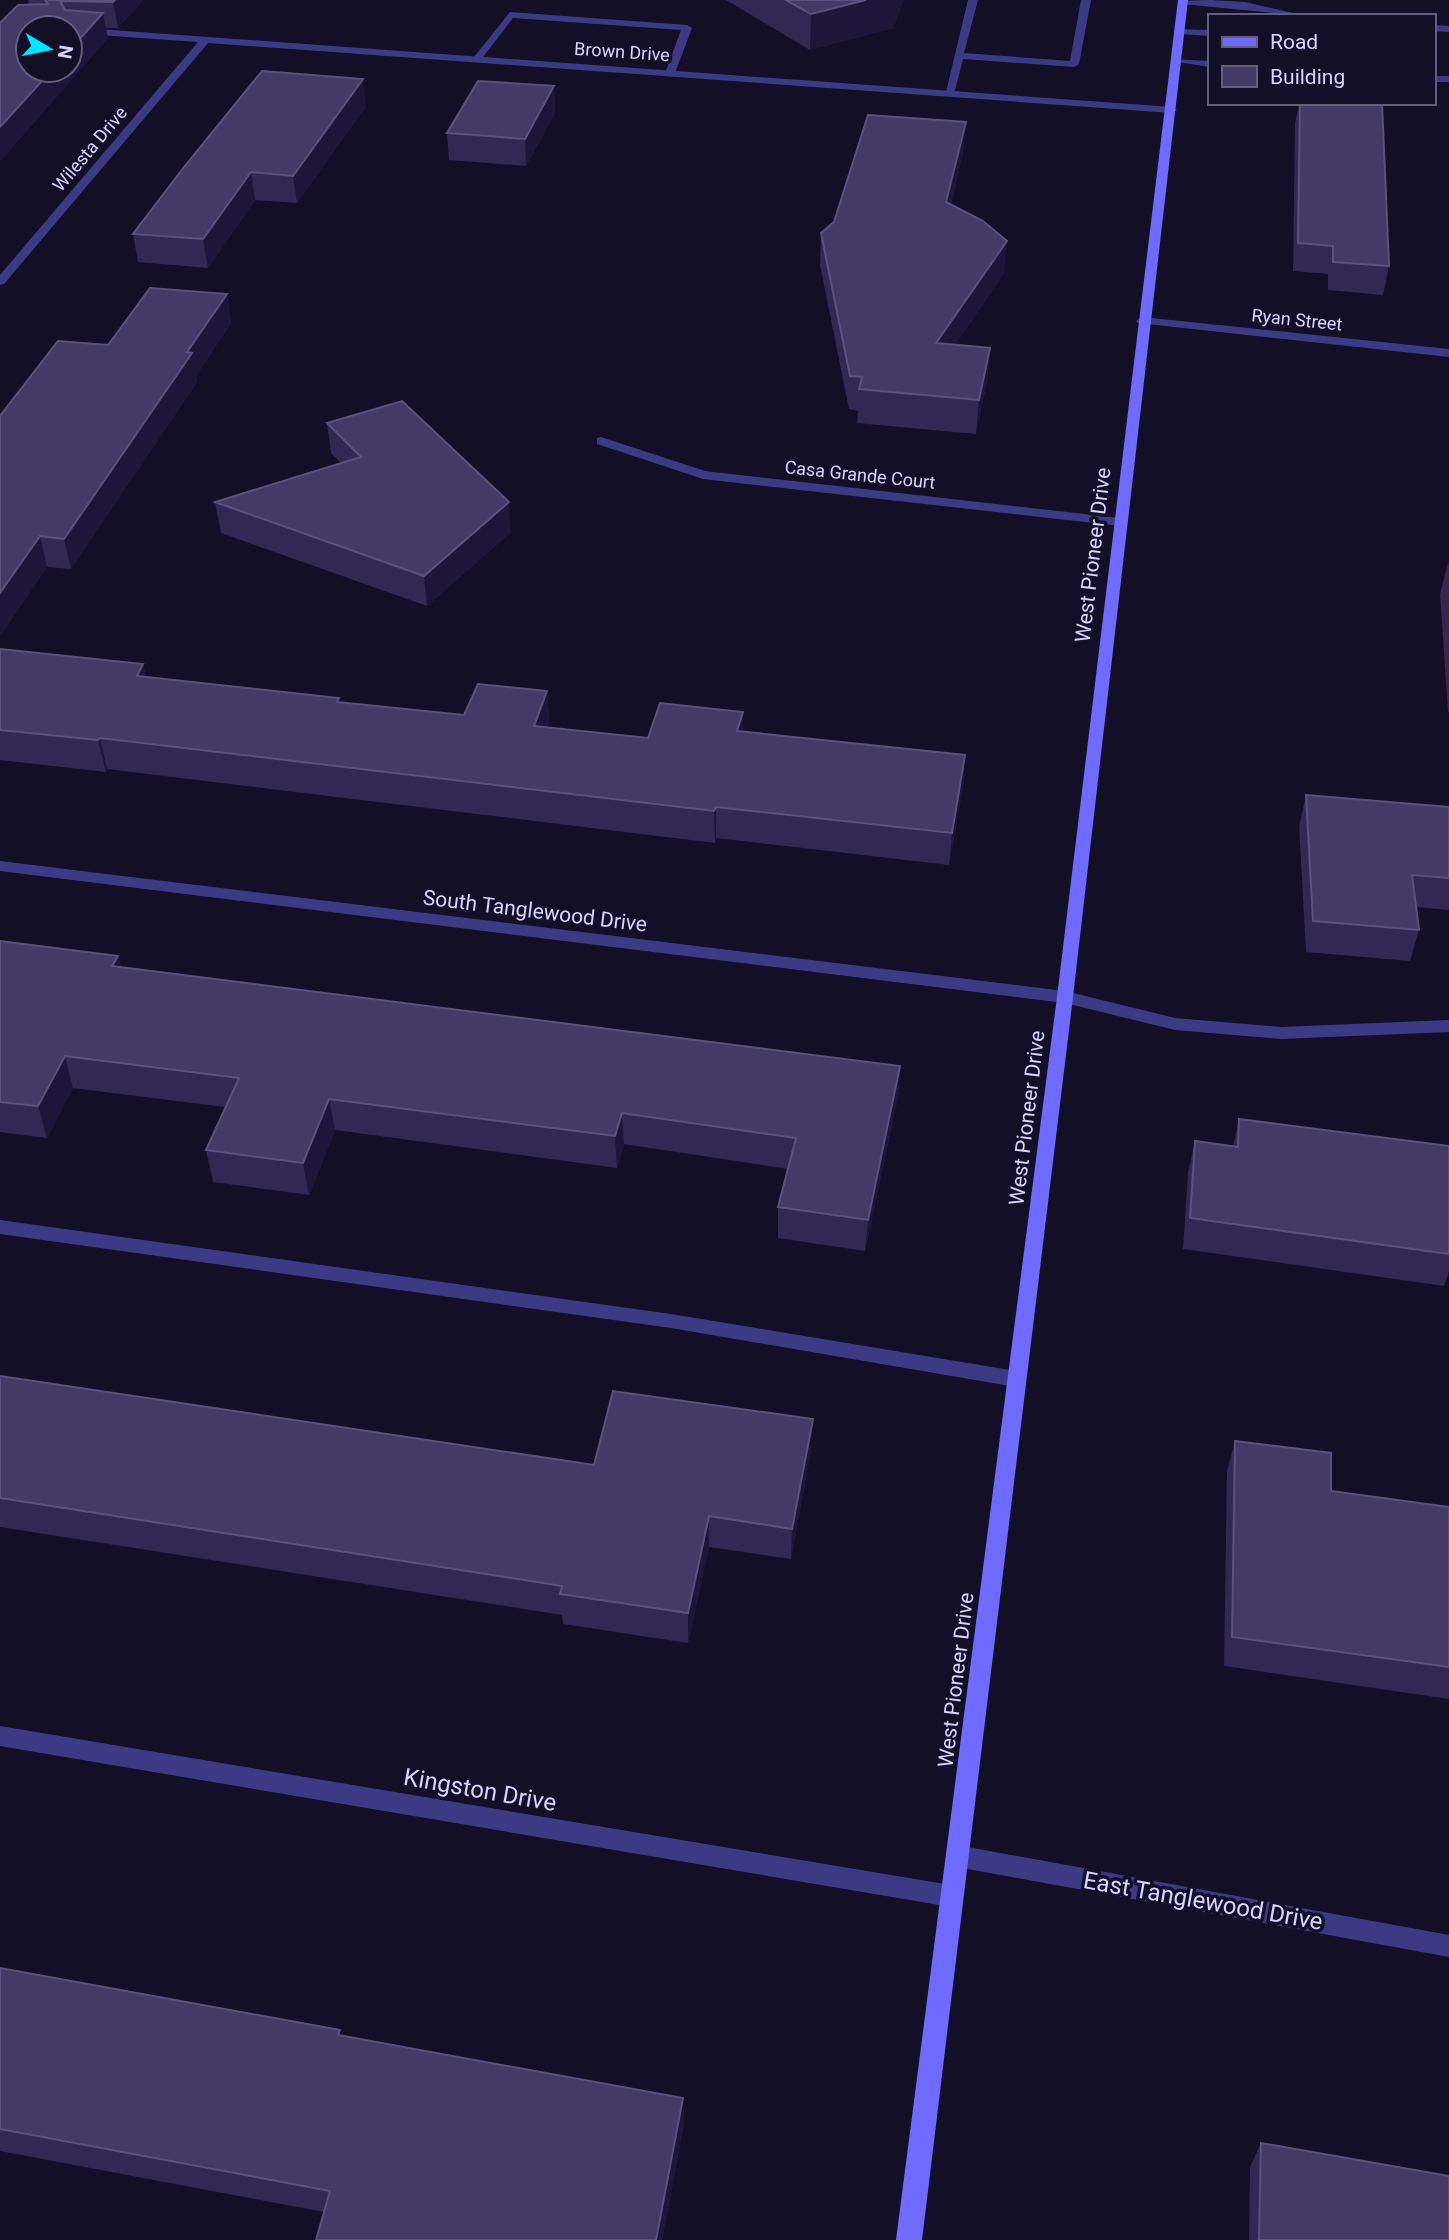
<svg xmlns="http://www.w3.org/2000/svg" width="1449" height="2240" viewBox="0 0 1449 2240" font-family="Roboto,sans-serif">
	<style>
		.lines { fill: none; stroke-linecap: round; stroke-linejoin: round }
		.service { fill: #3d3a85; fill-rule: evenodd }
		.minor { fill: #3d3a85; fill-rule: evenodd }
		.secondary { fill: #6f6bff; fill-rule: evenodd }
		.wall { fill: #312854 }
		.shaded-wall { fill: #1d163a }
		.building { fill: #433a66; stroke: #5a527e; stroke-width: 2 }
		.labels { text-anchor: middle; stroke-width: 7; stroke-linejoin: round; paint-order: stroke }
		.far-street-label { font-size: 18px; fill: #d9d4ff; stroke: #130f26 }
		.street-label { font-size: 21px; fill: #d9d4ff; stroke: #130f26 }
		.near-street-label { font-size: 24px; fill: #d9d4ff; stroke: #130f26 }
	</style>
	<rect width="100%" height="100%" fill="#130f26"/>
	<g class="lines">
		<path class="service" d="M968 0H978L964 53 1070 61 1081 0H1091L1079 64 1074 67 963 59 954 94 945 96Z
			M1211 0 1245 2 1306 16 1182 4 1177 1Z
			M510 12 687 25 692 28 675 73 670 76 665 73 681 30 513 18 480 61H474V57Z
			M1433 25 1449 26V32L1433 31Z
			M1176 29 1209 30V36L1179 34 1174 31Z
			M1174 59 1209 61V67L1172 61Z
			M1433 76H1449V82H1433Z
			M0 1220 671 1314 1016 1371 1023 1374 1026 1379 1023 1384 1016 1387 671 1328 0 1234Z"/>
		<path class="minor" d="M70 27 1172 107 1177 110 1172 113 208 43 4 284 0 285V275L198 42 70 33V28H67Z
			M1142 317 1449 349V357L1138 323 1136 321Z
			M601 437 705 471 1120 518 1127 522 1120 526 703 479 597 444V438Z
			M0 861 1065 991 1175 1018 1281 1027 1449 1020V1032L1281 1039 1175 1030 1065 1003 0 871Z
			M0 1726 951 1885 959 1888 963 1896 959 1904 951 1907 0 1746Z
			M957 1845 1449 1935V1957L957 1867 949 1864 946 1856 949 1848Z"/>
		<path class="secondary" d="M1178 0H1188L1073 997 922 2240H896L1057 997Z"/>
	</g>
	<path class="wall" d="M28 0H143L118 28H106L108 38 0 161V23L29 5Z
		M726 0H904L893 28 810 50Z
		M554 86 555 113 526 166 449 160 447 133Z
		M1299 103H1382L1389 266 1383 295 1328 290V274L1293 271 1295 124Z
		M366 106 297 203 255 200 208 268 138 262 133 234Z
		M966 122 963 153 951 204 1004 273 955 345 990 348 987 381 976 434 857 423 858 411 849 409 820 265 821 233Z
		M227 294 231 323 196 376 197 382 71 569 47 567 0 636 108 345Z
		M327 423 511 532 427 606 221 533 215 502 341 463 331 453Z
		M1448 563 1449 564V712H1448L1440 594Z
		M0 649 143 664 146 677 339 698V702L464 715 547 691 549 722 547 727 648 738 743 712V731L965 755 963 786 949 865 716 838 715 843 107 769 106 772 0 760Z
		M1306 795 1449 807V910L1416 907 1419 930 1410 961 1306 952 1299 826Z
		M0 941 118 956 121 967 900 1066 898 1097 865 1251 778 1238V1207L788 1169 624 1144 617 1168 335 1130 309 1195 213 1182 206 1150 225 1107 73 1088 47 1138 0 1132Z
		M1239 1119 1449 1146V1272L1444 1286 1183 1249 1188 1172 1195 1141 1233 1146Z
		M0 1376 594 1465 811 1450 791 1559 709 1547 688 1643 563 1624 562 1615 0 1527Z
		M1235 1441 1331 1491 1449 1507V1699L1224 1666 1227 1471Z
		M0 1968 341 2036 683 2098 684 2123 662 2240H316L324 2212 0 2151Z
		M1261 2143 1449 2240H1249L1250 2167Z"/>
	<path class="shaded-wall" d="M115 0H143L118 28 113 2Z
		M866 0H904L893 28 810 50 811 14Z
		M103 13 108 38 0 161V127L52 70H70V50Z
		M363 79 366 106 297 203 293 176Z
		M554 86 555 113 526 166 525 139Z
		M966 122 963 153 944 233 946 202Z
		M251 172 255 200 208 268 203 239Z
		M1007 241 1004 273 934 376 936 343Z
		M227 294 231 323 196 376 197 382 71 569 64 539Z
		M990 348 987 381 976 434 979 400Z
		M509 502 511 532 427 606 424 576Z
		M40 536 47 567 0 636V593Z
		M143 664 150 695 137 676Z
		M547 691 549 722 536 757 534 726Z
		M743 712V743L737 731Z
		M100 738 107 769 106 772 98 740Z
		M965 755 963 786 949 865 952 833Z
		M716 807V838L715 843 714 811Z
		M118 956 126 987 112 966Z
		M65 1056 73 1088 47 1138 38 1106Z
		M900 1066 898 1097 865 1251 868 1220Z
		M329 1099 335 1130 309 1195 303 1163Z
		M622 1113 624 1144 617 1168 615 1136Z
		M813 1419 811 1450 791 1559 792 1529Z
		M709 1516V1547L688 1643V1613Z
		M683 2098 684 2123 662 2240H656Z"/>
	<path class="building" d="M45 0H115L113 2 60 1 65 10 103 13 70 50V28H28V70H52L0 127V23L18 5 48 4Z
		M786 0H866L811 14Z
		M262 71 363 79 293 176 251 172 203 239 133 234 184 167Z
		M478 81 554 86 525 139 447 133Z
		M1300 103H1382L1389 266 1333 262V246L1298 243Z
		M868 115 966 122 946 202 983 221 1007 241 936 343 990 348 979 400 859 389 862 377 850 376 821 233 834 222Z
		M150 288 227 294 187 352 192 353 64 539 40 536 0 593V416L58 341 108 345Z
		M402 401 509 502 424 576 215 502 361 457 327 423Z
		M0 649 143 664 137 676 339 698 337 702 464 715 478 684 547 691 534 726 648 738 660 703 743 712 737 731 965 755 952 833 716 807 714 811 100 738 98 740 0 730Z
		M1306 795 1449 807V878L1412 875 1419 930 1313 921Z
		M0 941 118 956 112 966 900 1066 868 1220 778 1207 796 1138 622 1113 615 1136 329 1099 303 1163 206 1150 239 1078 65 1056 38 1106 0 1102Z
		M1239 1119 1449 1146V1254L1190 1218 1195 1141 1238 1147Z
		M0 1376 594 1465 613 1391 813 1419 792 1529 709 1516 688 1613 560 1594 562 1586 0 1498Z
		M1235 1441 1331 1453V1491L1449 1507V1667L1232 1637Z
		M0 1968 340 2030 338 2035 683 2098 656 2240H316L330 2191 0 2129Z
		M1261 2143 1449 2176V2240H1259Z"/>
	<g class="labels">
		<g class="far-street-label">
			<text transform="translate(622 52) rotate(4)" y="6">Brown Drive</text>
			<text transform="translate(90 149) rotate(-50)" y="6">Wilesta Drive</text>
			<text transform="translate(1297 320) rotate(6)" y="6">Ryan Street</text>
			<text transform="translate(860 475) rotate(6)" y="6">Casa Grande Court</text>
		</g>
		<g class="street-label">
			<text transform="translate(1093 555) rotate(-83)" y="7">West Pioneer Drive</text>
			<text transform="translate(535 911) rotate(7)" y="7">South Tanglewood Drive</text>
			<text transform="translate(1027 1118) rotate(-83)" y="7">West Pioneer Drive</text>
			<text transform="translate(956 1680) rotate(-83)" y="7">West Pioneer Drive</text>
		</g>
		<g class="near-street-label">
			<text transform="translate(480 1790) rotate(10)" y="8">Kingston Drive</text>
			<text transform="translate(1203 1901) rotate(10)" y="8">East Tanglewood Drive</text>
		</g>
	</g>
	<rect x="1208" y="14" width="228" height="91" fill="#130f26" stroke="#625e7d" stroke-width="2"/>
	<rect x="1222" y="37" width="35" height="10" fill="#6f6bff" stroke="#625e7d" stroke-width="2"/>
	<text x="1270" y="49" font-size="21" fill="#d9d4ff">Road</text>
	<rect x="1222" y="66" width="35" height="21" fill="#433a66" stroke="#625e7d" stroke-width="2"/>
	<text x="1270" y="84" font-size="21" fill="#d9d4ff">Building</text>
	<g transform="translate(49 49) rotate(100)"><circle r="33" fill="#130f26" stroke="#625e7d" stroke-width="2"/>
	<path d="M0-5L12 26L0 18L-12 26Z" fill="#00e5ff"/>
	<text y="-10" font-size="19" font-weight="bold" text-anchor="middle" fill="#d9d4ff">N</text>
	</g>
</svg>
